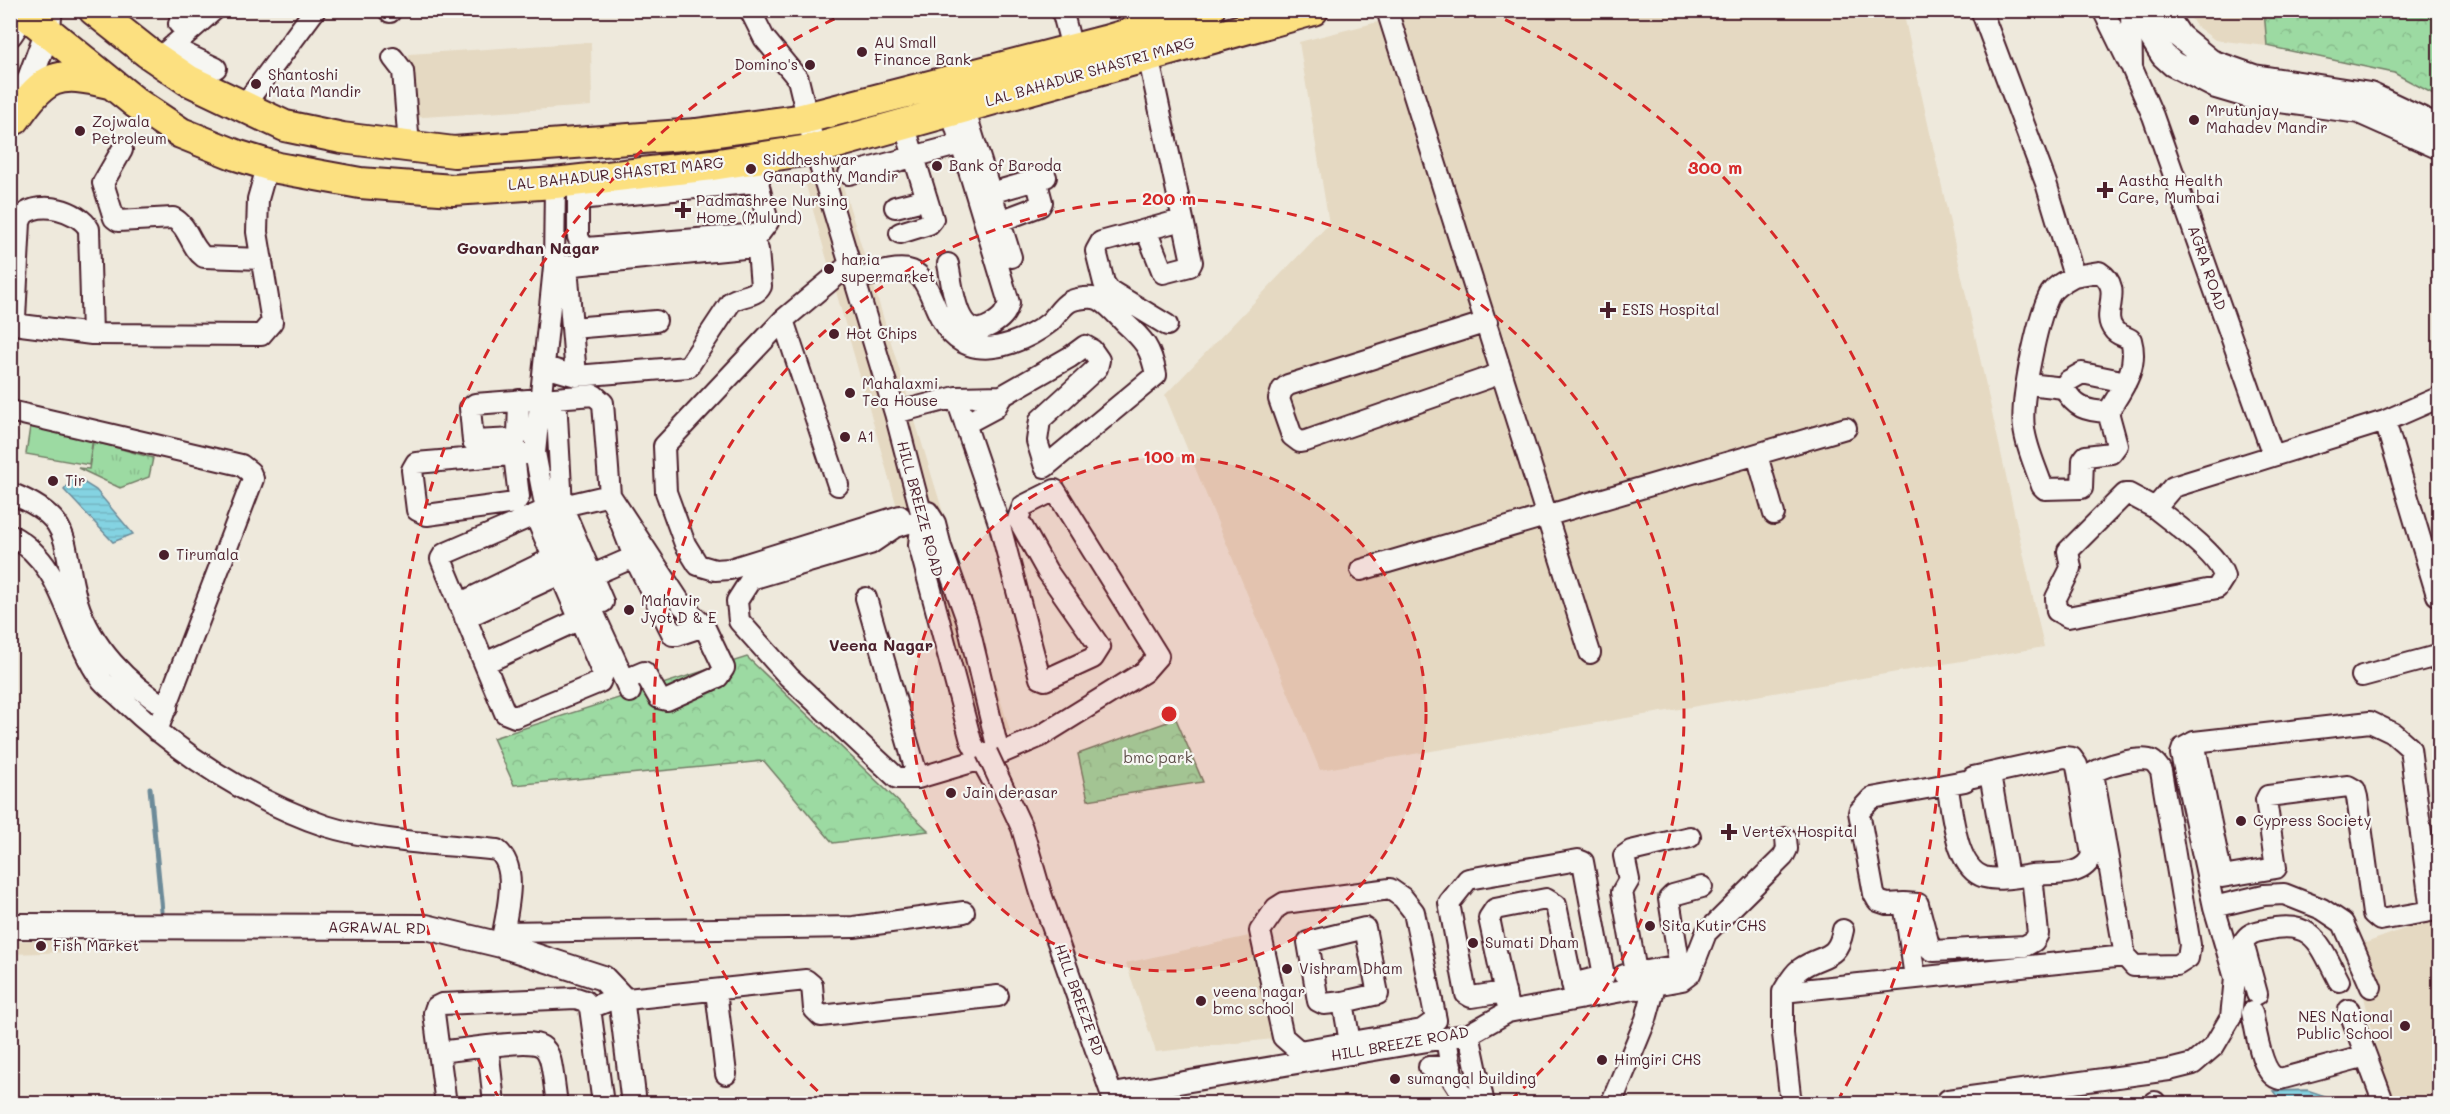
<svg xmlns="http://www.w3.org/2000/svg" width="2450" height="1114" viewBox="0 0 2450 1114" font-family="Mali,sans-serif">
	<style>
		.built { fill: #e5d9c2 }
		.grass { fill: url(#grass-tufts); stroke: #737c66; stroke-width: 1.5 }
		.park { fill: url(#park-crowns); stroke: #737c66; stroke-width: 1.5 }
		.garden { fill: #9cdaa2; stroke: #737c66; stroke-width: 1.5 }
		.water { fill: url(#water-rules); stroke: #6d8b99; stroke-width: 1.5 }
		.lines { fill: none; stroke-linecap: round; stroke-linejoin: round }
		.stream { stroke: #6d8b99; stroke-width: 5 }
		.minor-casing { stroke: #4a1f2b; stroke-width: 24 }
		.tertiary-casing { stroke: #4a1f2b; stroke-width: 28 }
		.primary-casing { stroke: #4a1f2b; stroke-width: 34 }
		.minor { stroke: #f6f6f2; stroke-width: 20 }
		.tertiary { stroke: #f6f6f2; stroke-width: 24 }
		.primary { stroke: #fce080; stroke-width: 30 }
		.minor-bridge-casing { stroke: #4a1f2b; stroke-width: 24; stroke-linecap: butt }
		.minor-bridge { stroke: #f6f6f2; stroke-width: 20 }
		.ring { fill: none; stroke: #d62828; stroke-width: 3; stroke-dasharray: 10 8 }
		.poi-dot { fill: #4a1f2b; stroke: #f6f6f2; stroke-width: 2 }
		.labels { text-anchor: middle; stroke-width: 4.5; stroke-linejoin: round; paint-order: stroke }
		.poi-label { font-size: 15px; fill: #4a1f2b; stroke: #f6f6f2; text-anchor: start }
		.street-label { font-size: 15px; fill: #4a1f2b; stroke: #f6f6f2 }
		.park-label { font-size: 15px; fill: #5e4e49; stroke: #f6f6f2 }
		.neighbourhood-label { font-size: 16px; font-weight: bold; fill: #4a1f2b; stroke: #f6f6f2 }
		.centre { fill: #d62828; stroke: #f6f6f2; stroke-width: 3 }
		.ring-label { font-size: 18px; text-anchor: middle; font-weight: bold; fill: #d62828; stroke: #f6f6f2; stroke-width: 4.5; stroke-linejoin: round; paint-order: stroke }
	</style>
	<defs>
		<pattern id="grass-tufts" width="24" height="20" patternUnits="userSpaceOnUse" patternTransform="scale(1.5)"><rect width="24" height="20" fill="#9cdaa2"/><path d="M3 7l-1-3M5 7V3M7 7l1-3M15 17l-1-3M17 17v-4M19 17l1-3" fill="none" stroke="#88bb8c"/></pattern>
		<pattern id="park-crowns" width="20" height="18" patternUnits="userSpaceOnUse" patternTransform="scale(1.5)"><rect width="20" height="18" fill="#9cdaa2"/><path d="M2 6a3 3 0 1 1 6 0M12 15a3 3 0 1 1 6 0" fill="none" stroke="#88bb8c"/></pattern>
		<pattern id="water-rules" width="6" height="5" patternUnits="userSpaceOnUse" patternTransform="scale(1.5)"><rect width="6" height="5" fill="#84d3e2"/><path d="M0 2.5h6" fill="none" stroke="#74b5c2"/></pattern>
	</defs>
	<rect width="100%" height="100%" fill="#eee9dc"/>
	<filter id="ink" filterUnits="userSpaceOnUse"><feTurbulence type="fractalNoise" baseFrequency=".0167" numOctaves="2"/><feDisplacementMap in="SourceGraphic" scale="12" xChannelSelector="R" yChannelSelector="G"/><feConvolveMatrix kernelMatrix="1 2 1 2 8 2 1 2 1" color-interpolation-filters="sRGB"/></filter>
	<g filter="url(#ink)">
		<path class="built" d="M1421 11H1903L2044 647 1320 770 1165 395 1329 224 1299 42Z
			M2186 11H2264L2267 46 2215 40 2196 26Z
			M591 42 592 106 408 118 409 54Z
			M836 163 1010 731 963 740 803 175Z
			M2439 916V1103H2390L2352 948Z
			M1249 936 1273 1039 1156 1052 1126 963Z
			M71 940 73 952 11 954V941Z"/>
		<path class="grass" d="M93 441 153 458 149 477 120 488 78 468 89 469Z
			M1918 1100V1103H1832H1834Z"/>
		<path class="park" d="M2264 11H2439V97L2394 73 2267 46Z
			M747 657 929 831 833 843 764 761 514 785 493 738Z
			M1176 719 1203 782 1088 800 1078 754Z"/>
		<path class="garden" d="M30 427 93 437 89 465 26 454Z"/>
		<path class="water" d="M75 477 96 490 133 534 113 542 64 490Z
			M2307 1090 2346 1103H2283L2274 1091Z"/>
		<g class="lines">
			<path class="stream" d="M150 788 162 911"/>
			<defs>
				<path id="minor" d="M388 10 390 12
					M750 10 764 38 798 79 815 149 895 413 926 531
					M1062 10 1072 48
					M1387 10 1590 653
					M1981 10 2046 183 2074 276C2065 281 2054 286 2049 296 2037 321 2020 401 2024 428 2026 447 2036 468 2042 486L2045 489 2082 488 2083 460 2086 456 2111 453 2117 445 2108 412C2086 411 2075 408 2064 388L2028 384
					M2103 10 2129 63
					M2131 10 2132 68 2153 116 2273 455
					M179 24 182 10
					M175 44 184 53 216 68
					M393 58 403 71 409 146
					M158 59 214 10
					M242 108 315 10
					M964 108 1011 257
					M122 150 103 183 114 218 118 221 173 218C189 226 190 247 204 257L262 259
					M849 174 961 144
					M578 180V237L582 245 587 248 759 234 768 222 752 159
					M555 183 554 267 535 453 546 510 630 692
					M991 193 1046 177
					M578 199 759 182
					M895 207 927 199
					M1000 221 1040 206 1042 202 1036 179
					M1146 230 1163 273 1190 266 1192 262 1148 55
					M900 233 929 224 933 219 904 124
					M948 264C953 287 956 345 991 325 1001 319 1006 314 1009 303L951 111
					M849 265 783 320 664 446 666 492 685 544 698 565 715 570 730 569 900 516
					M567 266 576 376
					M2074 276 2099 272C2126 289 2099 313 2114 330 2117 335 2126 336 2131 340 2139 369 2122 389 2108 412
					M854 280C870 276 896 265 912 271 935 280 933 333 969 345 995 354 1030 338 1050 322 1056 316 1062 306 1069 302 1076 298 1093 296 1100 300 1109 305 1117 315 1124 322 1144 340 1151 348 1156 375L1045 467 1037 441 1040 420 1097 368 1099 360 1092 350 1085 346 1070 357 1002 396 956 397 895 413
					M783 320 838 485
					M1487 322 1288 385 1282 390 1279 399 1292 436 1300 442 1306 441 1502 373
					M1167 325 1109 290 1104 283 1096 251 1101 242 1182 220
					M572 328 656 321
					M92 334 21 325 15 318 20 222 23 215C41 200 78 210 89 229L92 334 261 335 272 322 257 232 258 199 268 164
					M545 367 576 376 688 367 731 302C740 295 756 297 761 286L758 250 754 247 554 267
					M2064 388 2068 381 2082 373 2126 382
					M956 397 1000 526 1040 678 1045 680 1093 658 1100 647 1047 571 1018 519 1023 506 1055 490 1158 656 1144 672 1039 737 999 754
					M556 398 562 506 603 602
					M519 400 518 436 516 439 473 441 470 408 475 404 594 395 603 403 610 495 634 557 673 635H677L704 626
					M10 411 241 465 250 472 253 479 157 731
					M2385 421 2437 595
					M965 424 995 408 1002 396
					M514 455 519 497 515 503 427 515 417 510 412 470 416 463 535 453
					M1757 455 1774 514
					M10 493C78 520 60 543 77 601 91 647 128 684 167 708
					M2155 508 2129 494H2125L2068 551 2071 568 2056 598 2057 611 2068 617 2217 588 2224 577C2220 555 2173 523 2155 508L2173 487 2385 421 2440 397
					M535 515 603 674 600 682 515 717 505 713 441 559 444 554 546 510 610 495 682 605 704 626 724 668 718 677 667 700 659 698 644 672 625 680
					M10 535C66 564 67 632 100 678 106 686 116 693 123 700 179 754 252 801 326 826 376 842 444 844 497 850 521 868 505 917 501 945
					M1361 570 1846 428
					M581 580 634 557
					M866 598 918 778 999 754 967 620 941 547 935 523 928 512
					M459 604 553 558
					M465 618 560 574
					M485 663 591 614
					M2362 676 2440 655
					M1990 774 2008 877
					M918 778H897L789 677 739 621 737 601 751 579 870 544 895 527 922 519 919 545 971 741 994 783
					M1947 785C1953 812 1955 868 1984 877 1998 881 2017 877 2032 875
					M1390 889 1403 898 1414 912 1436 1020 1422 1030 1299 1051 1283 1037 1260 931 1276 908 1284 903Z
					M1042 897 1115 1104
					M1904 903 1918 904 1930 949 1934 951 2025 946 2034 941 2038 934 2032 875C2053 873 2084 878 2092 855L2077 765 2072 758 2064 757 1973 777
					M2214 907 2264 895 2284 894 2322 909 2343 923 2371 987
					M503 932 854 927 964 912
					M1624 975 1680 965
					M1915 977 1904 903 1887 904 1878 901 1874 894 1859 812 1872 798 1965 781
					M1682 980 1669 899 1673 895 1702 887
					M1639 989 1622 892 1629 880 1624 856 1631 851 1690 837
					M716 991 726 1074
					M1505 992 1471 997 1466 994 1449 903 1468 879 1578 860 1583 862 1604 976 1572 984
					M1783 992C1788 984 1792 975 1800 969 1823 953 1837 962 1843 930
					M2257 994 2243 943C2248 933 2255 932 2265 930 2314 918 2320 945 2339 981
					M1343 1002 1378 994 1365 928 1308 942 1318 1001 1324 1004 1343 1002 1352 1054
					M1507 1003 1489 918 1495 909 1546 899 1556 905 1575 997
					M2349 1010 2384 1104
					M2252 1012C2256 1030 2261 1076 2280 1079L2366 1056
					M1469 1034 1484 1104
					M1446 1038 1453 1080 1462 1094 1464 1104
					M488 1046C555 1039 548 1040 557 1104
					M439 1052 434 1013 436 1007 442 1004 576 998 585 1001 590 1008
					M1429 1067 1451 1065
					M1113 1094 1469 1034 1508 1012 1682 980 1690 974 1706 933 1783 857 1787 849 1786 838
					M2155 1102 2156 1104
					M446 1104 439 1052 488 1046 494 1104
					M603 1104 590 1008 608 1001 806 980 812 985 814 1009 821 1016 998 996
					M1611 1104 1646 1019 1655 986
					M1791 1104 1783 1034V992L2125 956 2093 773C2103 766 2141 755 2152 761 2156 763 2159 768 2161 771L2190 945 2188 958 2177 965 2134 966 2125 956
					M1949 1104 1948 1100 2169 1070 2193 1064 2214 1046 2231 1017 2235 978 2214 907 2181 754 2183 748 2194 742 2370 722 2393 733 2410 748 2431 911 2380 920 2373 914 2357 797 2355 790 2348 786 2268 796 2266 800 2276 868 2222 877 2194 742"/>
				<path id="tertiary" d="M2135 10 2163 55 2173 64 2216 86 2250 96 2359 111 2440 147
					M2162 10 2179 36 2211 62 2254 77 2370 95 2440 128
					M10 34 26 10
					M19 108 47 33 50 10
					M10 926 426 927 501 945 603 978 621 997 634 1104"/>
				<path id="primary" d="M21 10 136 103 181 133 236 155 278 168 360 183 453 190 555 183 712 165 815 149 1313 10
					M94 10 147 52 188 80 285 126 342 138 454 152 696 134 798 120 1105 41 1209 10
					M15 119C45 75 58 70 109 83"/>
			</defs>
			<use href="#minor" class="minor-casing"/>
			<use href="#tertiary" class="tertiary-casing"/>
			<use href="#primary" class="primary-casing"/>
			<use href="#minor" class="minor"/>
			<use href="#tertiary" class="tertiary"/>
			<use href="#primary" class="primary"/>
			<defs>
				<path id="minor-bridge" d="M987 753 1022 828 1042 897"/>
			</defs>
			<use href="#minor-bridge" class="minor-bridge-casing"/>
			<use href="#minor-bridge" class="minor-bridge"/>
		</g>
	</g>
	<circle cx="1169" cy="714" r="257" fill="#d62828" fill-opacity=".12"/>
	<g class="ring">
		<circle cx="1169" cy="714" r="257"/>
		<path d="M831 1103A515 515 0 1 1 1507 1103"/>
		<path d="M500 1100A772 772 0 0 1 849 12M1489 12A772 772 0 0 1 1838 1100"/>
	</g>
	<g class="poi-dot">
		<circle cx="862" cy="52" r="6"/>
		<circle cx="810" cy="65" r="6"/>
		<circle cx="256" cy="84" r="6"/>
		<circle cx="2194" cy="120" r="6"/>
		<circle cx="80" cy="131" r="6"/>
		<circle cx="937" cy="166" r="6"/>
		<circle cx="751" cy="169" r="6"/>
		<path d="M2102 181h6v6h6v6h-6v6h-6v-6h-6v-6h6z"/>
		<path d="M680 201h6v6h6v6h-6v6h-6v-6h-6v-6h6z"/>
		<circle cx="829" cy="269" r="6"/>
		<path d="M1605 301h6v6h6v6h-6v6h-6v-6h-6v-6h6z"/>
		<circle cx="834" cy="334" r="6"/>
		<circle cx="850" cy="393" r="6"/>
		<circle cx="845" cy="437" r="6"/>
		<circle cx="53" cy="481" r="6"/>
		<circle cx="164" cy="555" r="6"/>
		<circle cx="629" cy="610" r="6"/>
		<circle cx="951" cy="793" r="6"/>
		<circle cx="2241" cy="821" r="6"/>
		<path d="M1726 823h6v6h6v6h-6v6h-6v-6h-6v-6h6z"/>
		<circle cx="1650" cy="926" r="6"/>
		<circle cx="1473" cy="943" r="6"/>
		<circle cx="41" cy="946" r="6"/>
		<circle cx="1287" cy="969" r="6"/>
		<circle cx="1201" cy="1001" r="6"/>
		<circle cx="2405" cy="1026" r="6"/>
		<circle cx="1602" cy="1060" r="6"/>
		<circle cx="1395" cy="1079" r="6"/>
	</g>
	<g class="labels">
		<g class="poi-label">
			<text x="874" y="48">AU Small<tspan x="874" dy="17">Finance Bank</tspan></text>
			<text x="798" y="70" text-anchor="end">Domino's</text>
			<text x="268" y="80">Shantoshi<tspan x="268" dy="17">Mata Mandir</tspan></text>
			<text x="2206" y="116">Mrutunjay<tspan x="2206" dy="17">Mahadev Mandir</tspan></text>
			<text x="92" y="127">Zojwala<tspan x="92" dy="17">Petroleum</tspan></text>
			<text x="763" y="165">Siddheshwar<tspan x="763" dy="17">Ganapathy Mandir</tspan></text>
			<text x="949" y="171">Bank of Baroda</text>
			<text x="2118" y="186">Aastha Health<tspan x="2118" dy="17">Care, Mumbai</tspan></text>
			<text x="696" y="206">Padmashree Nursing<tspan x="696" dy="17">Home (Mulund)</tspan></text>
			<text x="841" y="265">haria<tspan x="841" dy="17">supermarket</tspan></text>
			<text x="1622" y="315">ESIS Hospital</text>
			<text x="846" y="339">Hot Chips</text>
			<text x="862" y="389">Mahalaxmi<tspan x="862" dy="17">Tea House</tspan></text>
			<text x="857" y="442">A1</text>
			<text x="65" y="486">Tir</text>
			<text x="176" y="560">Tirumala</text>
			<text x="641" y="606">Mahavir<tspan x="641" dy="17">Jyot D &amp; E</tspan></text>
			<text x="963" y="798">Jain derasar</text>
			<text x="2253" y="826">Cypress Society</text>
			<text x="1742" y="837">Vertex Hospital</text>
			<text x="1662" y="931">Sita Kutir CHS</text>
			<text x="1485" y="948">Sumati Dham</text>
			<text x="53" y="951">Fish Market</text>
			<text x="1299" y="974">Vishram Dham</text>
			<text x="1213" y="997">veena nagar<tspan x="1213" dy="17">bmc school</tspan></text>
			<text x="2393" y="1022" text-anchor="end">NES National<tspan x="2393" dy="17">Public School</tspan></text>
			<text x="1614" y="1065">Himgiri CHS</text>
			<text x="1407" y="1084">sumangal building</text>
		</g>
		<g class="street-label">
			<text transform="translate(1090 72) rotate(-16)" y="5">LAL BAHADUR SHASTRI MARG</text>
			<text transform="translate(616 174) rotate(-6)" y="5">LAL BAHADUR SHASTRI MARG</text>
			<text transform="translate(2207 268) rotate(71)" y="5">AGRA ROAD</text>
			<text transform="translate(920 509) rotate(75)" y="5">HILL BREEZE ROAD</text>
			<text transform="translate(377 928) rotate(1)" y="5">AGRAWAL RD</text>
			<text transform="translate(1079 1000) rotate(70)" y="5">HILL BREEZE RD</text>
			<text transform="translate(1400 1044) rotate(-10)" y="5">HILL BREEZE ROAD</text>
		</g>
		<g class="park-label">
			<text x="1158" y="763">bmc park</text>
		</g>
		<g class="neighbourhood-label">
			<text x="528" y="254">Govardhan Nagar</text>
			<text x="881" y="651">Veena Nagar</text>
		</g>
	</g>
	<circle cx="1169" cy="714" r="9" class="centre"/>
	<g class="ring-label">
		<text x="1715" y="174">300 m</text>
		<text x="1169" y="205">200 m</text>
		<text x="1169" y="463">100 m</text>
	</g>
	<rect width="2450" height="1114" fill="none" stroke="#f6f6f2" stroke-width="36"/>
	<rect x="18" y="18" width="2414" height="1078" fill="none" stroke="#4a1f2b" stroke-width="2" filter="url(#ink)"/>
</svg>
